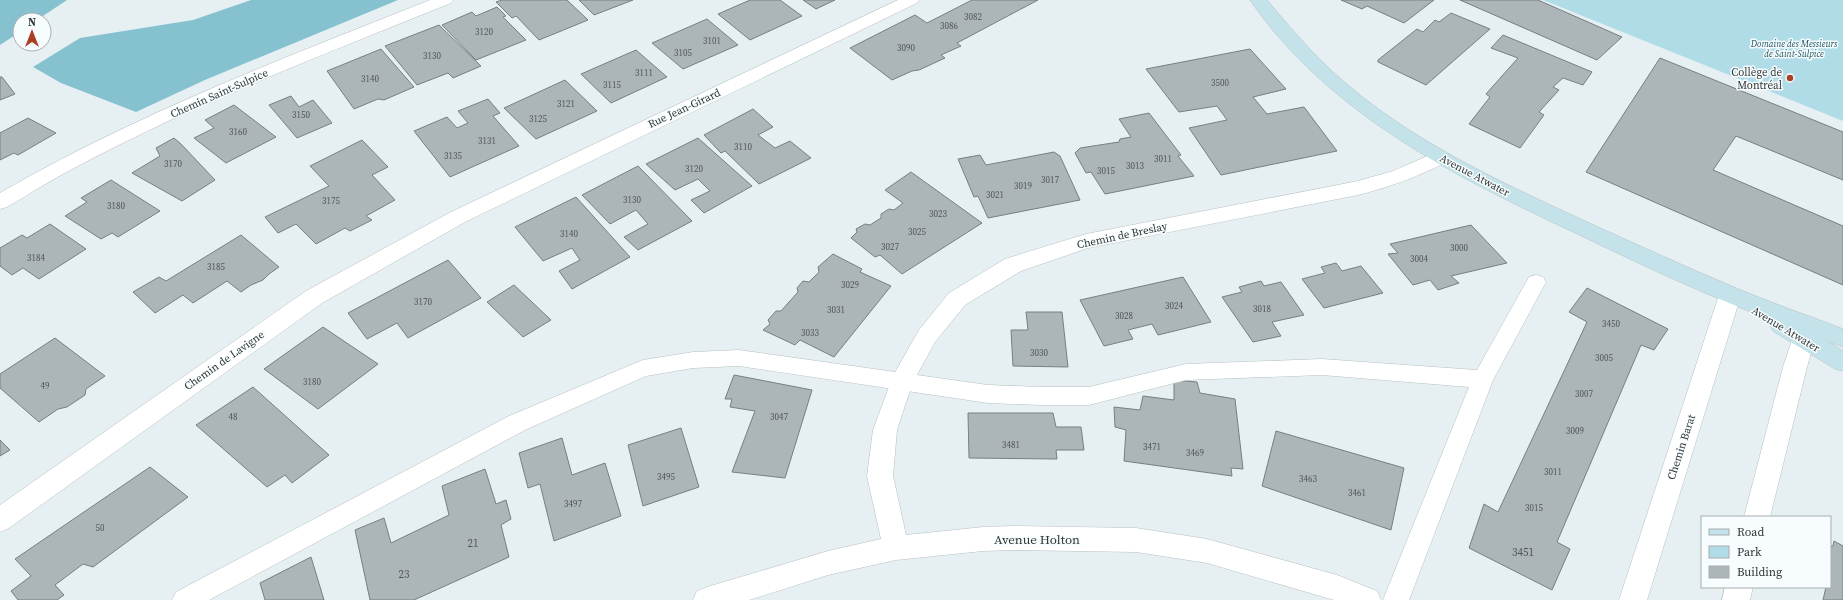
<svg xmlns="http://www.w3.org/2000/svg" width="1843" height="600" viewBox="0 0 1843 600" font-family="'Source Serif 4',serif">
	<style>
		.green { fill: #b0dce8 }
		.forest { fill: #86c1d0 }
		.building { fill: #acb6b8; stroke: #767f81 }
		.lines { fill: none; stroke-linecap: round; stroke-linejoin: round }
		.service-casing { stroke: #b7c0c3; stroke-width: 1 }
		.minor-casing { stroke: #b7c0c3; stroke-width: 1 }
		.secondary-casing { stroke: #b7c0c3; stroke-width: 1 }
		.service { fill: #fff; fill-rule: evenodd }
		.minor { fill: #fff; fill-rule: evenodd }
		.secondary { fill: #c3e2ea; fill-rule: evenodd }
		.poi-dot { fill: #a94124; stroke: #f7fdfe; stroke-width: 1.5 }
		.labels { text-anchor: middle; stroke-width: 3; stroke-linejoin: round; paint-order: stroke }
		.number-label { font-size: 9px; fill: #505556 }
		.far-park-label { font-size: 9px; font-style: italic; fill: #1b4e59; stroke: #f7fdfe }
		.poi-label { font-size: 11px; fill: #313536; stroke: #f7fdfe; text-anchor: end }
		.street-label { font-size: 11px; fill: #313536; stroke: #f7fdfe }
		.near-number-label { font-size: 11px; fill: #505556 }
		.near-street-label { font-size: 13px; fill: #313536; stroke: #f7fdfe }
	</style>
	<rect width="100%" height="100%" fill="#e6f0f3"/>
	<path class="green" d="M1543 0H1843V121Z"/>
	<path class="forest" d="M0 0H67L37 20H20V32L0 45Z
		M251 0H398L205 80 136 112 61 83 33 67 80 38 193 20Z"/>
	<path class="building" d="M502 0H567L588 20 539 40 516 16 512 18 496 2Z
		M579 0H633L594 15Z
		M750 0H780L802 16 750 40 718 14Z
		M803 0H835L816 9Z
		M972 0H1038L957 43 961 46 941 55 945 58 919 70 912 71 892 80 850 48 915 15 927 23Z
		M1341 0H1434L1404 23 1367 6 1362 9Z
		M1460 0H1538L1622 37 1597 60Z
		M497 7 506 16 503 17 526 40 476 60 442 25 472 12 476 16Z
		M1451 13 1490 29 1426 85 1378 62V60L1417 29 1423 32 1435 20 1439 22Z
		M707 19 738 45 683 69 652 43Z
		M439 25 481 66 453 78 448 73 417 85 385 46Z
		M1503 35 1592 72 1583 85 1563 78 1553 87 1559 90 1539 112 1544 115 1520 148 1469 124 1490 97 1486 94 1518 58 1491 48Z
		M381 49 414 87 384 100 378 99 354 109 327 71Z
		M1250 49 1286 89 1253 97 1267 114 1304 107 1337 151 1221 175 1189 128 1227 120 1217 106 1179 112 1146 69Z
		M636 50 667 77 611 103 581 74Z
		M1660 58 1843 132V180L1736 136 1713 170 1843 226V285L1586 172Z
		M0 77H2L15 94 0 100Z
		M565 80 597 111 536 139 504 108Z
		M291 96 299 107 313 100 332 123 297 138 269 105Z
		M488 99 500 113 493 116 519 146 450 177 414 131 447 117 457 128 468 123 458 111Z
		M234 105 276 137 226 163 194 138 214 128 205 120Z
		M753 109 773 127 758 135 775 148 790 141 811 158 759 184 725 151 721 153 704 135Z
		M1149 113 1181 155 1178 156 1194 176 1105 194 1091 172 1086 173 1075 153 1080 148 1119 142 1120 139 1131 137 1119 119Z
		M28 118 56 133 18 155 14 153 0 160V133Z
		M174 138 181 144 215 180 182 201 132 173 160 156 156 148Z
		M698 138 752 186 704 213 691 200 710 191 698 179 675 190 646 164Z
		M362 140 388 167 372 175 395 200 366 216 372 220 350 231 345 228 316 244 296 224 278 233 265 217 329 186 310 166Z
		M1054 152 1060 156 1080 200 988 218 978 196 974 197 958 159 980 155 986 165Z
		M638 166 692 221 638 250 624 237 648 224 636 210 610 224 582 195Z
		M911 172 982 223 902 274 880 255 875 257 851 238 857 232 856 229 865 224 870 225 881 218V214L889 209 894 210 903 203 885 190Z
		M111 180 160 211 118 237 112 233 101 239 65 216 87 202 81 198Z
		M576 197 630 257 572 289 559 271 580 260 572 248 543 261 515 227Z
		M50 224 86 249 39 279 23 268 12 275 0 266V248L22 235 27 238Z
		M1471 225 1507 263 1451 276 1459 283 1438 290 1430 280 1413 285 1388 254 1398 253 1390 244Z
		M241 235 279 267 269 274 263 280 251 285 241 292 227 281 193 303 183 295 155 313 133 292 159 277 166 281Z
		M833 254 862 269 860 272 891 286 834 357 800 340 795 345 763 330 770 324 768 320 776 311H781L798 292 797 288 803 281 809 282 819 272 818 267Z
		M448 260 481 298 408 338 397 323 367 339 348 313Z
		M1336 263 1342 271 1361 266 1383 293 1324 308 1302 279 1325 273 1321 267Z
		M1183 277 1211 322 1158 335 1152 324 1128 330 1133 339 1104 346 1080 300Z
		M1261 281 1264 286 1281 282 1304 315 1272 322 1281 336 1253 342 1222 297 1242 292 1239 287Z
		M514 285 551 320 523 337 487 302Z
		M1587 288 1668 329 1654 350 1641 345 1557 542 1570 549 1552 590 1469 548 1484 504 1498 512 1587 322 1569 312Z
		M1026 312H1062L1068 367 1013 366 1011 330H1028Z
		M323 327 378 364 318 409 264 369Z
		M55 338 105 376 86 389 85 395 67 407 58 409 39 422 0 388V374Z
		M734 375 812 390 785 478 732 472 755 411 730 407 732 399H725Z
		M1174 380 1197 382 1200 393 1235 399 1243 469 1231 468 1232 476 1124 461 1126 430 1115 427 1114 407 1140 410 1143 396 1174 400Z
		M253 387 329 455 292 483 285 475 267 487 196 425Z
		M968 413H1053L1056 427H1081L1084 450H1056L1057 459 969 458Z
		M681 428 699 487 643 506 628 445Z
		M1276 431 1404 468 1391 530 1262 486Z
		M562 438 572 475 605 463 621 516 554 541 540 484 528 488 519 453Z
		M0 440 10 450 0 456Z
		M150 467 188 497 93 567 83 564 55 585 64 595 57 600H18L11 591 31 576 15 559Z
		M485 469 496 504 506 500 511 519 501 525 509 557 414 600H370L355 530 384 518 391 543 449 515 442 486Z
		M1834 541 1843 546V600H1823L1826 587H1830V546H1833Z
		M311 557 324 600H265L260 583Z"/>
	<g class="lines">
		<defs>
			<path id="service" d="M1536 275 1543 277 1546 282 1493 380 1409 600H1383L1469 387 1322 375 1186 380 1089 405H1041L988 403 739 366 693 368 646 376 525 430 209 600H172L176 592 509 416 643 360 693 352 739 350 988 385 1041 387H1089L1186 364 1322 359 1477 370 1529 277Z"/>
			<path id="minor" d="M430 0H453L451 3C325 54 198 102 78 166 54 178 31 193 7 207L0 209V193C136 114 284 58 430 0Z
				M898 0H919L917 3 465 222 322 303 9 528 0 532V505L306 291 451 212Z
				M1439 151 1446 152 1449 157 1446 162C1418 177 1389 187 1358 195L1088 248 1021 271 965 305 935 342 912 384 897 430 893 476 906 535 983 527 1013 526 1136 528 1207 539 1337 575 1377 591 1381 600H1334L1207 563 1136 552 1013 550 983 551 896 560 828 575 749 600H693L697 591 707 587 828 551 881 539 867 476 873 430 893 376 919 330 949 293 1005 259 1086 234 1358 181 1393 171Z
				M1730 287 1738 289 1741 295 1647 600H1619L1719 295 1722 289Z
				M1808 316 1816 319 1819 325 1807 367 1770 517H1744L1783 367 1797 325 1800 319Z
				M1725 587H1753L1750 600H1722Z"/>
			<path id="secondary" d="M1250 0H1267C1288 25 1309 50 1333 72 1409 142 1507 185 1600 228 1645 248 1690 269 1736 288 1771 303 1807 315 1843 329V347L1827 341 1843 351V371L1835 369 1773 331 1770 325 1772 320C1708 296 1646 267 1584 237 1460 179 1330 116 1250 0Z"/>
		</defs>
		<use href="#service" class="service-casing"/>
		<use href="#minor" class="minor-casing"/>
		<use href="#secondary" class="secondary-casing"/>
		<use href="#service" class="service"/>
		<use href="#minor" class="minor"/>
		<use href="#secondary" class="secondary"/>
	</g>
	<circle class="poi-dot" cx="1790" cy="78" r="4"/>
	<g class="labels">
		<g class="number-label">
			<text x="973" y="20">3082</text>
			<text x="949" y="29">3086</text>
			<text x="484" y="35">3120</text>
			<text x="712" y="44">3101</text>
			<text x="906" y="51">3090</text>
			<text x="683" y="56">3105</text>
			<text x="432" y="59">3130</text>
			<text x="644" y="76">3111</text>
			<text x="370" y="82">3140</text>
			<text x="1220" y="86">3500</text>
			<text x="612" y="88">3115</text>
			<text x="566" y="107">3121</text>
			<text x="301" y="118">3150</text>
			<text x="538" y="122">3125</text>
			<text x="238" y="135">3160</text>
			<text x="487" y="144">3131</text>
			<text x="743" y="150">3110</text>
			<text x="453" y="159">3135</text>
			<text x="1163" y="162">3011</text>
			<text x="173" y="167">3170</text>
			<text x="1135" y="169">3013</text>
			<text x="694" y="172">3120</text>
			<text x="1106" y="174">3015</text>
			<text x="1050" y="183">3017</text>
			<text x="1023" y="189">3019</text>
			<text x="995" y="198">3021</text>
			<text x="632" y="203">3130</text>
			<text x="331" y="204">3175</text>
			<text x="116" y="209">3180</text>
			<text x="938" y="217">3023</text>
			<text x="917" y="235">3025</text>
			<text x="569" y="237">3140</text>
			<text x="890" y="250">3027</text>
			<text x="1459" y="251">3000</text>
			<text x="36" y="261">3184</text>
			<text x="1419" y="262">3004</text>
			<text x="216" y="270">3185</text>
			<text x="850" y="288">3029</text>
			<text x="423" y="305">3170</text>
			<text x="1174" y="309">3024</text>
			<text x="1262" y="312">3018</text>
			<text x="836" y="313">3031</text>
			<text x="1124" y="319">3028</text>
			<text x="1611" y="327">3450</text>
			<text x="810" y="336">3033</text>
			<text x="1039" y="356">3030</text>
			<text x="1604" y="361">3005</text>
			<text x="312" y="385">3180</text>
			<text x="45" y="389">49</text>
			<text x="1584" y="397">3007</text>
			<text x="233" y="420">48</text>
			<text x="779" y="420">3047</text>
			<text x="1575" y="434">3009</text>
			<text x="1011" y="448">3481</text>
			<text x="1152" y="450">3471</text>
			<text x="1195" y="456">3469</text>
			<text x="1553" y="475">3011</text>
			<text x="666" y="480">3495</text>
			<text x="1308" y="482">3463</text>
			<text x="1357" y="496">3461</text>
			<text x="573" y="507">3497</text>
			<text x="1534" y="511">3015</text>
			<text x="100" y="531">50</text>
		</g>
		<g class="far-park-label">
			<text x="1794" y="47">Domaine des Messieurs<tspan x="1794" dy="10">de Saint-Sulpice</tspan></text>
		</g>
		<g class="poi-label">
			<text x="1782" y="76">Collège de<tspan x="1782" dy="13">Montréal</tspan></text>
		</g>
		<g class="street-label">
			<text transform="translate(219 93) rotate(-24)" y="4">Chemin Saint-Sulpice</text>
			<text transform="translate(684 108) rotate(-25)" y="4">Rue Jean-Girard</text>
			<text transform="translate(1475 175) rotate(28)" y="4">Avenue Atwater</text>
			<text transform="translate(1122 235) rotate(-12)" y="4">Chemin de Breslay</text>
			<text transform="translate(1786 329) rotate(31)" y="4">Avenue Atwater</text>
			<text transform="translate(224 360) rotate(-35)" y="4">Chemin de Lavigne</text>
			<text transform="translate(1681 447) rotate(-72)" y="4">Chemin Barat</text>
		</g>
		<g class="near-number-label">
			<text x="473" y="547">21</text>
			<text x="1523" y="556">3451</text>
			<text x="404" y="578">23</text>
		</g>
		<g class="near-street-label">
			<text x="1037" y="544">Avenue Holton</text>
		</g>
	</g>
	<rect x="1701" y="516" width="130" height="72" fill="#f7fdfe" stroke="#a8adae"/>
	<rect x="1709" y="529" width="20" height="6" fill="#c3e2ea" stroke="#a8adae"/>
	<text x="1737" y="536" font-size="12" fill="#313536">Road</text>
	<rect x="1709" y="546" width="20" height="12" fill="#b0dce8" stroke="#a8adae"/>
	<text x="1737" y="556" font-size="12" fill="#313536">Park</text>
	<rect x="1709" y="566" width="20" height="12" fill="#acb6b8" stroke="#a8adae"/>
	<text x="1737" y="576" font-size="12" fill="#313536">Building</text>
	<g transform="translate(32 32)"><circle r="19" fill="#f7fdfe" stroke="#a8adae"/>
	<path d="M0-3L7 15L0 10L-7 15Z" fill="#a94124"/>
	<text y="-6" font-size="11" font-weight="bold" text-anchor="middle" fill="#313536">N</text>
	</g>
</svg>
